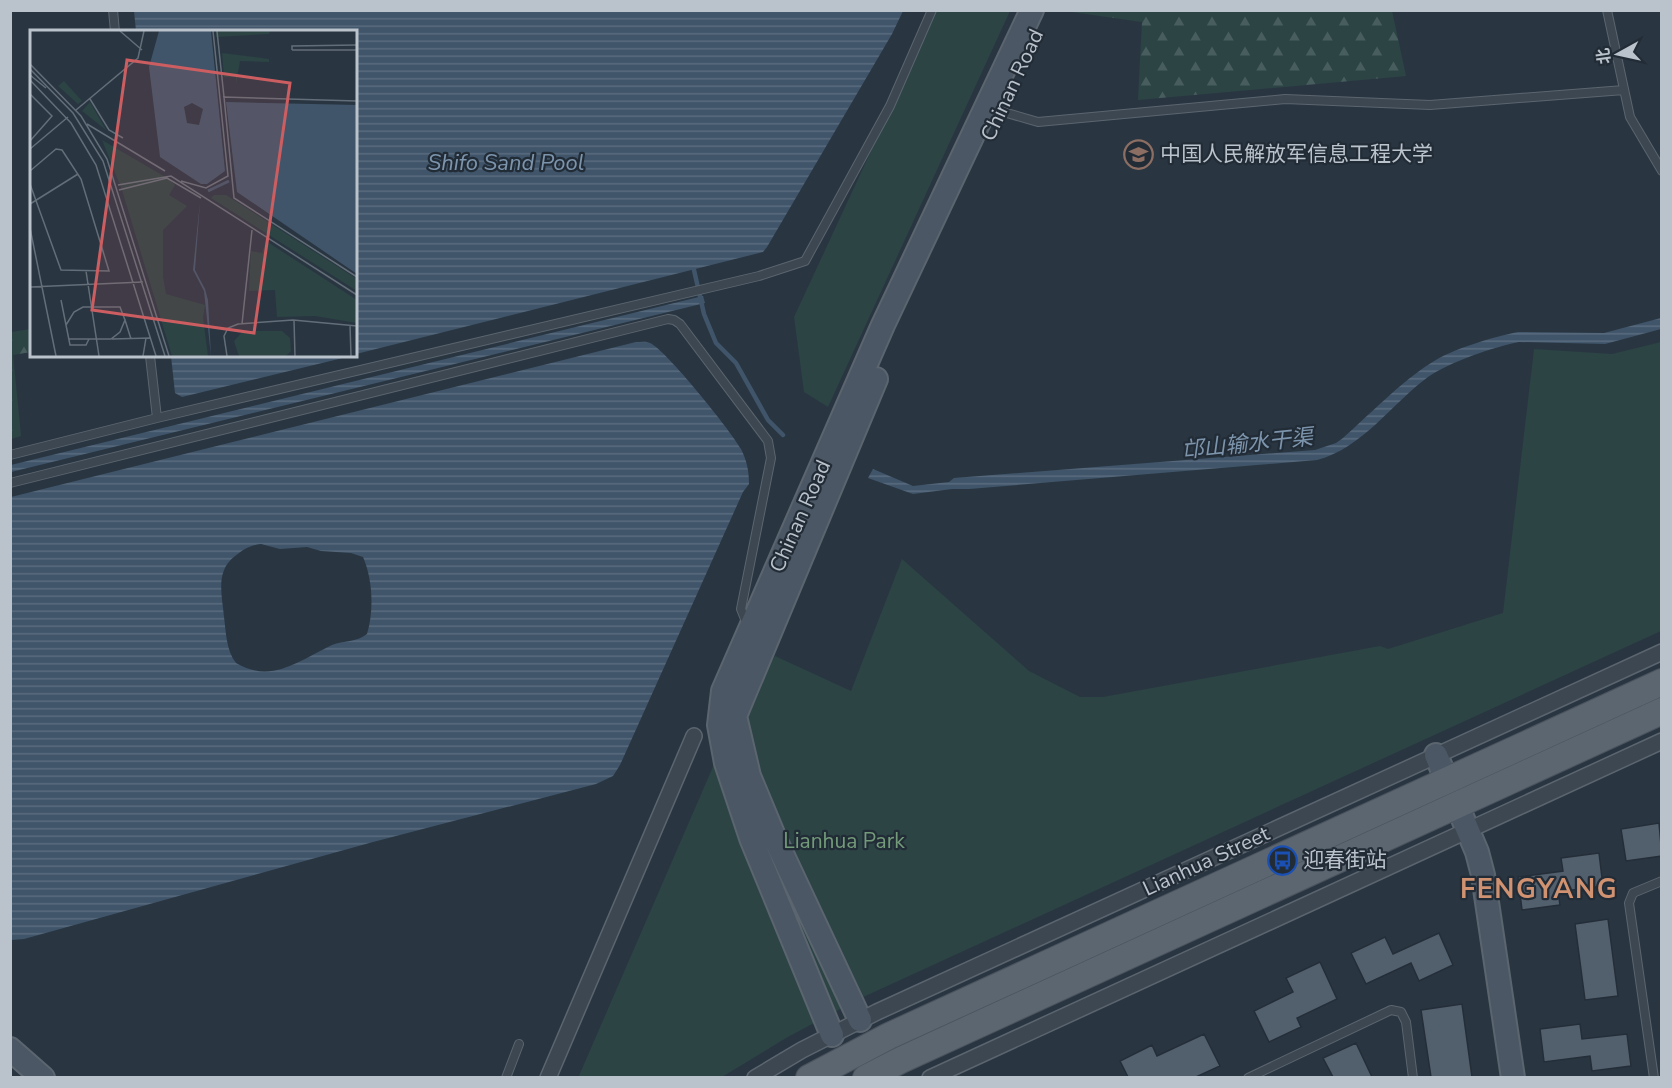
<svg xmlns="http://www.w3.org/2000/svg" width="1672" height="1088" viewBox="0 0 1672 1088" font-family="'Nunito Sans','Noto Sans SC',sans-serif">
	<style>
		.forest { fill: url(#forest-firs) }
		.park { fill: #2c4444 }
		.water { fill: url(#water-rules); fill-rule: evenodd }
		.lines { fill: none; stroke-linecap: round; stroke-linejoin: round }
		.stream { stroke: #40556a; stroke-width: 4.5 }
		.building { fill: #525f6c; stroke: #242e39; stroke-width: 1.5 }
		.lane-casing { stroke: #5b656f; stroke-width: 10 }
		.street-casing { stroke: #5b656f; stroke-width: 18 }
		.secondary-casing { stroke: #5b656f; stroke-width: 26 }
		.primary-casing { stroke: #4a535e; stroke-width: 28 }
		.lane { stroke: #3d4752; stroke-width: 8 }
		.street { stroke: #3d4752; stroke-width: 15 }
		.secondary { stroke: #4b5764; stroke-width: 22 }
		.primary { stroke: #5b6671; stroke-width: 26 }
		.labels { text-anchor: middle; stroke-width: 4.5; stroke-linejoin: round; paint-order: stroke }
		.street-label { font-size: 21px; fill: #bac2cb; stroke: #222c37 }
		.poi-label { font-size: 21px; fill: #bac2cb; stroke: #222c37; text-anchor: start }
		.park-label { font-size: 21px; fill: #739b79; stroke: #222c37 }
		.water-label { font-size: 22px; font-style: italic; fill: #7d95ac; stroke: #222c37 }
		.district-label { font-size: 27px; font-weight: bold; letter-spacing: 1.5px; fill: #d09270; stroke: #222c37 }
		.inset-river { fill: none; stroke: #40556a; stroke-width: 3 }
		.inset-road { fill: none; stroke: #636e79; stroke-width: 1.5 }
		.view { fill: #cc5e61; fill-opacity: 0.15; stroke: #cc5e61; stroke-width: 3 }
		.inset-edge { fill: none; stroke: #bac2cb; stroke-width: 3 }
	</style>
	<defs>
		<pattern id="forest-firs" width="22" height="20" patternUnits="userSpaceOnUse" patternTransform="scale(1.5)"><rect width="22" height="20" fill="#2c4444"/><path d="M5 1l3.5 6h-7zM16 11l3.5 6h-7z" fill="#485d5e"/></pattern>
		<pattern id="water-rules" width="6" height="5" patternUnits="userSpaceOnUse" patternTransform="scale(1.5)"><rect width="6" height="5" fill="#40556a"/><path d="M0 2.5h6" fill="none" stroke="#5a6c7e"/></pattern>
	</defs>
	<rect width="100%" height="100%" fill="#293642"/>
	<path class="forest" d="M1065 11H1392L1406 76 1138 100 1142 22Z
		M31 329V352L13 355 21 436 11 439V332Z"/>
	<path class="park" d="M936 11H1010L828 407 804 392 794 317Z
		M1661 342V631L861 998 786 1038 722 1077 578 1078 735 716 775 656 851 691 902 559 1029 671 1080 697H1103L1380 646 1388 649 1503 613 1534 349 1612 354Z"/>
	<path class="water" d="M134 11V10L903 11 892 34 767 247 763 252 356 354V32L136 31Z
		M703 296 705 303 11 472V465Z
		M1661 318V329L1605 344 1519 342C1494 347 1449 362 1428 377 1391 404 1363 448 1317 460L969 489H952L913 494 868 478 873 469 913 486 949 482 954 478 1315 450 1336 443 1343 438C1369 415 1402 381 1431 363 1452 349 1493 337 1518 332L1604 333Z
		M636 342C641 342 646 341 650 343 666 350 731 431 741 449 747 461 749 471 749 484L743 492 620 765 613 776 596 784 373 842 24 939 11 940V497ZM261 544 280 549 307 547 321 551 351 553 363 557C373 580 374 611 367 634 356 643 344 640 332 645 298 661 272 684 236 663 226 650 226 632 224 617 222 595 215 571 235 556 244 549 250 545 261 544Z
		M171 356H351L182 397 175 393Z"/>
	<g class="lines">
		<path class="stream" d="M694 270 704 314 716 343 736 363 768 420 783 435"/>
	</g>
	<path class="building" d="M1659 823 1662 856 1626 861 1621 829Z
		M1599 853 1603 886 1558 892 1560 905 1522 910 1518 877 1563 871 1561 858Z
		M1608 919 1618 996 1585 1000 1575 924Z
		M1439 933 1453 965 1419 981 1411 963 1366 984 1351 953 1385 937 1393 954Z
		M1320 962 1337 999 1297 1018 1301 1027 1269 1042 1254 1011 1293 992 1286 978Z
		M1462 1004 1472 1077H1431L1421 1010Z
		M1580 1024 1582 1039 1627 1034 1631 1066 1592 1071 1590 1056 1544 1062 1540 1029Z
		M1204 1034 1220 1066 1196 1077H1128L1120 1061 1152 1045 1157 1056Z
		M1356 1043 1372 1077H1333L1323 1058Z"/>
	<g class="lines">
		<defs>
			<path id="lane" d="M113 10 115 32
				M1607 10 1630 117 1662 171
				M1000 111 1038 122 1285 99 1430 105 1624 90
				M150 356 157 418 759 276 805 261 890 106 932 10
				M10 455 157 418
				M10 483 668 319 674 320 680 324 768 441 771 458 741 609 747 624
				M506 1078 519 1044
				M1248 1078 1391 1010 1401 1012 1406 1022 1413 1078
				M1654 1078 1629 903 1633 893 1662 881"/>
			<path id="street" d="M548 1078 694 736
				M755 1078 802 1050 877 1012 1662 652
				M930 1078 1662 741"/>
			<path id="secondary" d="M1436 755 1477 852 1483 875 1513 1078
				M860 1020 776 841 749 776 735 716 876 379
				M832 1035 751 838 726 763 719 725 723 691 883 325 1032 10
				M10 1049 43 1078"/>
			<path id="primary" d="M809 1078 889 1036 1662 682
				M866 1078 901 1060 1662 711"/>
		</defs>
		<use href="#lane" class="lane-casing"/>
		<use href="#street" class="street-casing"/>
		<use href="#secondary" class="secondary-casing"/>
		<use href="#primary" class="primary-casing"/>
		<use href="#lane" class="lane"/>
		<use href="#street" class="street"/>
		<use href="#secondary" class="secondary"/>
		<use href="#primary" class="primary"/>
	</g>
	<defs>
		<symbol id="university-ring" viewBox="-11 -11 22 22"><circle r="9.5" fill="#222c37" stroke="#8d6e63" stroke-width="1.5"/><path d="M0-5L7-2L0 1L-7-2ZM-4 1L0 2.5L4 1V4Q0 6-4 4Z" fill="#8d6e63"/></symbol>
		<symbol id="bus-ring" viewBox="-11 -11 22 22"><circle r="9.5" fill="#222c37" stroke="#1a4fb4" stroke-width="1.5"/><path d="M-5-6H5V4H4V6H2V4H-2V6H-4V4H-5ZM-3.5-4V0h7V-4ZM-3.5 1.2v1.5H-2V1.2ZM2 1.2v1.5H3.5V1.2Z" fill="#1a4fb4"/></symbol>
	</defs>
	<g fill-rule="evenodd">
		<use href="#university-ring" x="1122" y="138" width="33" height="33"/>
		<use href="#bus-ring" x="1266" y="844" width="33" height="33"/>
	</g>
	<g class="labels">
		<g class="street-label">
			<text transform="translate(1012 85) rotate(-65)" y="7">Chinan Road</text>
			<text transform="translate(800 516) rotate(-66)" y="7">Chinan Road</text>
			<text transform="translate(1206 861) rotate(-25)" y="7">Lianhua Street</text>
		</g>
		<g class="poi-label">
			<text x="1160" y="161">中国人民解放军信息工程大学</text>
			<text x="1303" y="867">迎春街站</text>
		</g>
		<g class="park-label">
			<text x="844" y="848">Lianhua Park</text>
		</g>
		<g class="water-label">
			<text x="506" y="170">Shifo Sand Pool</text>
			<text transform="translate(1247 443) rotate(-6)" y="8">邙山输水干渠</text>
		</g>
		<g class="district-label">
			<text x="1539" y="898">FENGYANG</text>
		</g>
	</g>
	<g transform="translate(30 30)">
		<rect width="327" height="327" fill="#293642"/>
		<path d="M192 23 239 29V32L210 31 206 54V47H194ZM236 211 327 270V293L285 286 247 287 245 260 219 261 221 221 232 223Z" fill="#2c4444"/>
		<path d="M186 1H240L239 4 186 7ZM34 51 52 71 48 74 28 56ZM60 72 76 100 52 81ZM72 110 137 148 145 155 139 165 157 176 133 200V247L136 264 175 275 173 288 178 326H142L92 160ZM184 165H196L327 249V261L181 168ZM213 301H252L260 308 261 321 256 326H209L204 311Z" fill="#2c4444"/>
		<path d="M129 1H181L195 141 177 154H171L130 127 119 37ZM162 73 173 79 169 95 157 93 154 77ZM196 72 327 75V244L207 162ZM170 172 165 240 175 259 178 270 181 326 174 261 163 240Z" fill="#40556a" fill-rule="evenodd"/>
		<path class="inset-river" d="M178 161 199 151"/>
		<path class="inset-road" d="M90 1 112 20M187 1 194 67M262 20V16L327 15M262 20H327M0 34 51 86 77 129 139 326M0 39 43 83 73 131 135 326M0 45 16 58M0 50 41 93 66 135 126 326M0 64 22 86 0 111M60 69 79 100 93 108M327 71 194 67 204 168 327 247M46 80 108 28 114 1M57 94 135 141M0 119 38 87M0 141 26 119 32 120 51 149 79 241 31 240 0 154M151 151 176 158 198 146 183 1M88 155 141 146 327 265M89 160 137 148 171 168M0 174 48 144M0 198 26 326M56 241 69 326M0 257 113 252M31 270 40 315H56L59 309M95 290 101 309M264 290 265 326M212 294 222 200M36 295 44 282 53 277H90L95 290 90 302 81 309H39M320 295 321 326M82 309 121 308M113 326 116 308M197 326 194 306 198 298 208 294 263 290 327 296"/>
		<path class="view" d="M97 30 260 53 224 303 62 280Z"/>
		<rect width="327" height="327" class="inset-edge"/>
	</g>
	<rect width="1672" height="1088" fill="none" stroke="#bac2cb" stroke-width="24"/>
	<g transform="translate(1618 54) rotate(262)" stroke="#222c37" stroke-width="4.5" paint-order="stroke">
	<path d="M0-4.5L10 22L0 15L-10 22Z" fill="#bac2cb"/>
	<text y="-9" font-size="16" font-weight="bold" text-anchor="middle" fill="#bac2cb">北</text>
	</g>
</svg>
